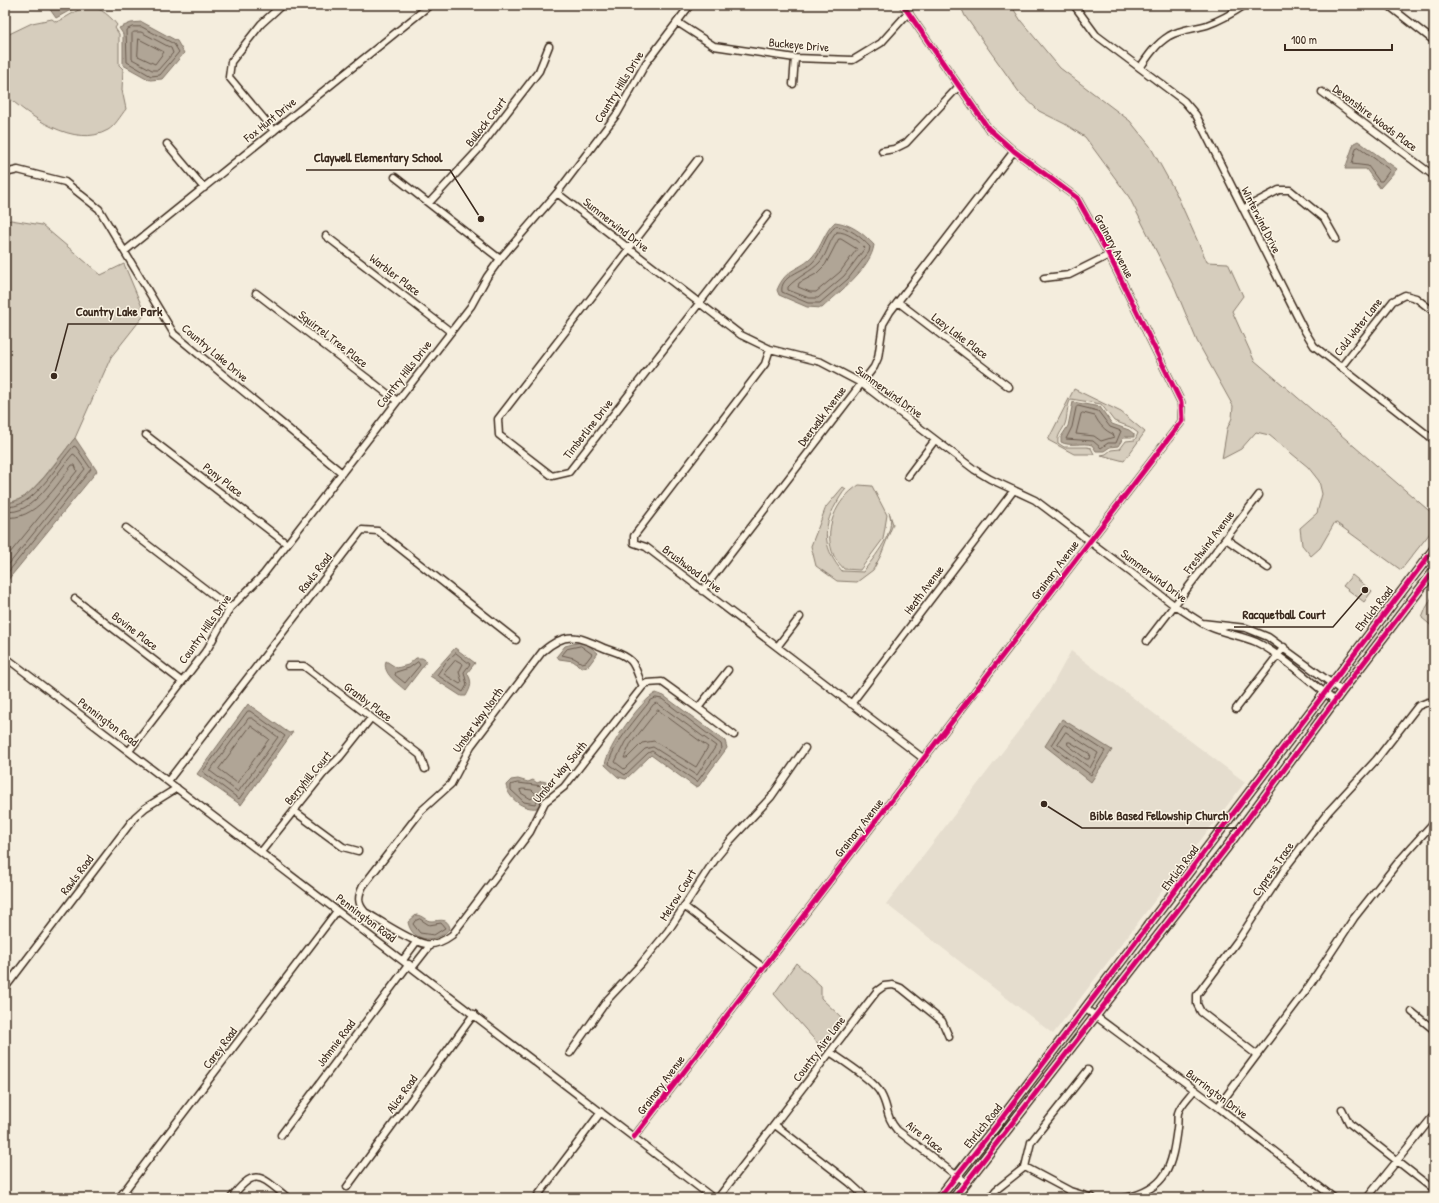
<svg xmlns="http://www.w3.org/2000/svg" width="1439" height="1203" viewBox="0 0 1439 1203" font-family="'Patrick Hand',sans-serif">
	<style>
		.built { fill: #e5ddce }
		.green { fill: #d6cdbd; stroke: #887c6e }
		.water { fill: #b0a596; stroke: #817466 }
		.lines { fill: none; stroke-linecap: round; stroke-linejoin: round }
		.shore { stroke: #6a5b4e; stroke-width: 1 }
		.street-casing { stroke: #3b2a1e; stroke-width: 9 }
		.secondary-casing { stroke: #3b2a1e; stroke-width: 11 }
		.street { stroke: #fcf5e5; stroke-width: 6 }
		.secondary { stroke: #fcf5e5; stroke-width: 8 }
		.cycleway-casing { stroke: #fcf5e5; stroke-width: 8 }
		.cycleway { stroke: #d6006c; stroke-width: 5 }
		.labels { text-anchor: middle; stroke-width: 3; stroke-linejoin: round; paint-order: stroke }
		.street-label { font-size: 12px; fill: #3b2a1e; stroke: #fcf5e5 }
		.leader { fill: none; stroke: #3b2a1e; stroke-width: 1.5 }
		.callout-dot { fill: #3b2a1e; stroke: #fcf5e5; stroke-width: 1.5 }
		.callout-label { font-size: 13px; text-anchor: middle; font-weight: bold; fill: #3b2a1e; stroke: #fcf5e5; stroke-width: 3; stroke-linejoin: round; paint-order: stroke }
	</style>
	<rect width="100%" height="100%" fill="#f4eddd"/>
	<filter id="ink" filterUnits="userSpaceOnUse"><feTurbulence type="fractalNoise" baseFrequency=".025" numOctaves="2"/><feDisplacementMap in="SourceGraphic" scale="8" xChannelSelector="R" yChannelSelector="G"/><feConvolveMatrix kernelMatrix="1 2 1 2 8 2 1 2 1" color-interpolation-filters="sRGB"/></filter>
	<g filter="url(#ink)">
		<path class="built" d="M1071 651 1245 782 1053 1034 886 904 1049 691Z"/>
		<path class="green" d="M81 5C96 5 108 13 117 25L115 28 119 34V65L123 69 122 90 126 109C121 115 115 126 108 130 75 149 28 116 5 94V36L32 23 52 19 56 22 61 20 80 9Z
			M960 5H1011L1021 21 1060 68 1130 121 1150 146 1176 193 1207 262 1228 263 1243 296 1232 311 1254 360 1434 515V528L1401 570 1335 522 1320 548 1311 556 1302 545 1300 528 1317 513 1322 494 1319 481 1308 467 1269 435 1256 432 1241 449 1222 459 1227 429 1232 418 1233 406 1197 341 1175 288 1129 197 1085 137 1065 124 1039 111 1019 92 965 16Z
			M11 220 42 225 101 275 124 264 145 314 111 357 75 438 44 477 25 497 9 503 5 502V222Z
			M1074 389 1121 412 1145 432 1124 461 1101 455 1106 454 1111 450 1120 449 1126 441 1135 440 1138 433 1130 427 1114 421 1101 404 1071 399C1066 407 1068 416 1065 424 1062 432 1057 434 1058 443L1064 447H1087L1091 448 1094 454H1074L1048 440Z
			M859 485 872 486 887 515 883 539 860 570 844 569C841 565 836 561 834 556 822 531 836 499 859 485Z
			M843 487 846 489C842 493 839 499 836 504 821 529 824 550 842 571L863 572C874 557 897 532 889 512L893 524 881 555 873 570 857 582 837 581 816 566 811 546 826 507Z
			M1352 575 1372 591 1364 602 1343 586Z
			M1434 594V628L1422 618 1426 608Z
			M796 963 821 986V998L841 1017 821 1047 774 994Z"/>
		<path class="water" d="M47 5H77L78 6 56 18Z
			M142 22 177 41 184 53 162 79 150 80 123 65V34L119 28 131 23Z
			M1358 141 1397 169 1380 188 1366 169H1345L1354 143Z
			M835 222C851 224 863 233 874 245 871 268 839 292 822 308L807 307 779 295 777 290C787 266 800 271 813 256 822 246 824 232 835 222Z
			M1073 402 1100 407 1112 424 1129 430 1134 434V437H1124L1118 446 1110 447 1104 451H1096L1092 445C1083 442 1069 447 1061 442V437L1068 426Z
			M75 438 97 471 7 581 5 580V502C28 508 61 454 75 438Z
			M581 642 587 644 598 653 589 665 582 668 573 661 559 659 557 656 565 646Z
			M455 648 475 663 467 673C473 682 471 687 466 696H461L430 676Z
			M416 658H422L427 661 405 690C396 682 382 673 386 661L397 668 408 665Z
			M656 693 664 696 725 741 727 748 699 786 695 787 651 755 626 779 618 777 605 765C607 748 640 701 656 693Z
			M248 704 289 733 293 732 241 805 197 774Z
			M1062 719 1112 750 1091 782 1045 746Z
			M518 779 528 782 533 780 537 783 542 781 546 782C551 791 542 801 537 808 523 810 508 798 506 785L511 780Z
			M416 915C422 915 426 921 431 921 440 921 447 917 450 928 439 943 412 944 408 922Z"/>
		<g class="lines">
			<path class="shore" d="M142 27 174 44 179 52 160 75 151 76 127 62 126 30 132 27Z
				M134 32H141L171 48 173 53 158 70H152L132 59V34Z
				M139 39 164 52 155 64 138 56Z
				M1359 147 1390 170 1382 181H1379L1368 166 1352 164 1356 148Z
				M836 226C849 227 861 237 870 247L869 252 848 279 820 303H808L782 292C779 276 804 271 812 263 823 253 824 235 836 226Z
				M837 232C846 231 859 241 865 248L844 276 818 298H809L788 290V287C798 276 811 272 820 262 828 253 829 240 837 232Z
				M839 239H841L857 249 840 272 816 292H810L798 287 799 283 816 274 825 265Z
				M1078 406 1098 411 1110 427 1121 431 1116 443H1108L1101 448 1093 441 1066 439 1072 427 1076 408Z
				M1083 413 1095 416C1099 424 1105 431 1113 434L1114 437 1101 441 1094 436 1076 434 1081 414Z
				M5 506C31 513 58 462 74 446L76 447 91 469 5 576
				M5 511C33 518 57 471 73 454L75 455 85 469 5 569
				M5 517C35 522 57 485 72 465H75L77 471 5 559
				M581 646 592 654 586 662 582 663 574 658 562 655 567 649Z
				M456 653 470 664 464 672 467 685 463 692 437 675 446 662Z
				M456 660 463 664 459 672 462 682 460 684 444 674Z
				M418 662 420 665 405 683 395 675 396 672 409 668Z
				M656 698 662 699 721 744 722 748 697 782 652 751 648 753 625 775 609 764C610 748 640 714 650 701Z
				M657 703 716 746 697 775 653 747 645 749 624 769 615 762 625 742 653 705Z
				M658 710 708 747 696 767 654 741 642 743 627 758H624L630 745Z
				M248 711H250L285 736 239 799 203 772Z
				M249 718H252L278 737 238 792 210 771Z
				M1065 725 1105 751 1091 775 1051 745 1063 726Z
				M251 726 269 739 237 783 219 769Z
				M1066 732 1098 753 1090 768 1058 744Z
				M1068 742H1070L1090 754 1089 759H1086L1068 745Z
				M518 783 543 786 541 794 535 804 524 802 511 790V785Z
				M523 789 532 790 536 794 531 799 521 793 520 790Z
				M420 919 429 925 441 923 445 928 434 935 420 933 413 924 415 921Z"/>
			<defs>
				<path id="street" d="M1074 5 1096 35 1184 101 1196 115 1303 328 1314 346 1434 440
					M1388 5 1434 41
					M677 22 714 46 795 58 853 60 881 43 909 12
					M1140 68C1148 56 1156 44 1169 36 1181 29 1194 29 1207 25 1221 20 1233 13 1245 5
					M793 84 795 58
					M1322 92 1434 176
					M274 131 229 77 231 62 261 24 282 5
					M167 144 204 188
					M882 151 894 149 906 143 959 86
					M698 159 498 419 499 435 552 476 569 472 768 214
					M5 173 18 170 65 182 99 209 174 334 342 473
					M395 177 500 259
					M557 193 741 335 770 349 821 362 861 383 975 470 990 479 1035 500 1174 605 1202 623
					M429 203 478 150 539 71 549 46
					M1243 209 1279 190H1290L1324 218 1336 239
					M326 236 451 332
					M125 251 430 5
					M1044 278 1069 275 1109 255
					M256 293 397 401
					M898 302 1009 387
					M770 349 765 364 634 536V543L646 547 924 759
					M1341 367 1393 301 1405 295 1416 298 1434 312
					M146 435 287 544
					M908 476 935 440
					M126 528 230 608
					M1226 539 1268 568
					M702 591 874 367 878 358 883 324 890 312 1014 151
					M75 599 181 681
					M1147 641 1259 495
					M777 647 800 617
					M5 657 713 1198
					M288 666H304L420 755 425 769
					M728 670 698 708 734 735
					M643 686C638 678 637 668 631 661 623 653 614 652 604 648 577 636 566 631 542 652L471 746 451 784 421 811 363 886C358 896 357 903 365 912 379 920 411 942 426 944 436 945 444 941 452 935L530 832 545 802 564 787 643 686 647 683 662 682 698 708
					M1335 701C1313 684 1281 654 1256 642 1238 634 1218 633 1202 623L1246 628 1268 637 1342 691
					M851 704 1014 490
					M1434 704 1428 702 1418 706 1376 760 1329 811 1286 867 1241 936 1197 995V1004L1201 1012 1257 1055 1307 989 1354 918 1399 861 1434 822
					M1236 709 1284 647
					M129 751 208 648 230 608 263 575 287 544 471 306 487 277 500 259 557 193 617 114 646 63 690 5
					M168 781 362 530 378 531 516 640
					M294 811 343 847 358 851
					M261 852 324 773 340 757 371 718
					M684 906 764 968
					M403 960 417 941
					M413 967 431 944
					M5 988 135 817 145 808 177 788
					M1086 1009 1218 1107 1334 1198
					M1412 1012 1434 1030
					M830 1052C843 1061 875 1081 881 1094 889 1108 885 1116 897 1130L966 1183
					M570 1053 608 999 641 964 668 931 716 858 730 841 771 797 805 748
					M1218 1107 1257 1055
					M1342 1109 1349 1123 1434 1190
					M775 1125 850 1183 862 1194
					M281 1135 409 964
					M634 1137 1182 421 1181 402 1109 255 1077 198 1014 151 988 128 903 5
					M1025 1167 1070 1191 1093 1198
					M347 1187 474 1014
					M119 1198 337 911
					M231 1198C256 1166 260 1176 288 1198
					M536 1198 601 1112
					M718 1198 877 991 884 986 893 985 901 988 942 1021 949 1037
					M990 1198 996 1190 1025 1167 1031 1142 1088 1070
					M1125 1198C1167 1189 1172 1167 1177 1128 1178 1123 1177 1118 1178 1113 1180 1105 1190 1096 1194 1090
					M1367 1198 1434 1115"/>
				<path id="secondary" d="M939 1198 996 1126 1434 549
					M954 1198 1227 847 1342 691 1434 571"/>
			</defs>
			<use href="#street" class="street-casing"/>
			<use href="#secondary" class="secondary-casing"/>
			<use href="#street" class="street"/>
			<use href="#secondary" class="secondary"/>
			<defs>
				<path id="cycleway" d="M634 1137 1182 421 1181 402 1109 255 1077 198 1014 151 988 128 903 5
					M939 1198 996 1126 1434 549
					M954 1198 1227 847 1342 691 1434 571"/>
			</defs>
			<use href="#cycleway" class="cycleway-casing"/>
			<use href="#cycleway" class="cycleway"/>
		</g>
	</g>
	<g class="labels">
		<g class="street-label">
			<text transform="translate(799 45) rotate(5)" y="4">Buckeye Drive</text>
			<text transform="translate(619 87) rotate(-58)" y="4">Country Hills Drive</text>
			<text transform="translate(1375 118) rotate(37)" y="4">Devonshire Woods Place</text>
			<text transform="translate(270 120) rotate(-39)" y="4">Fox Hunt Drive</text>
			<text transform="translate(486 122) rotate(-52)" y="4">Bullock Court</text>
			<text transform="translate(1261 220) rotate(63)" y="4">Winterwind Drive</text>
			<text transform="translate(616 225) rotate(38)" y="4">Summerwind Drive</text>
			<text transform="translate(1114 246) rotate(62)" y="4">Grainary Avenue</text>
			<text transform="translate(395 275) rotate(37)" y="4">Warbler Place</text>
			<text transform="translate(1358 327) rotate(-52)" y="4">Cold Water Lane</text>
			<text transform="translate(960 336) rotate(37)" y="4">Lazy Lake Place</text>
			<text transform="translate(333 339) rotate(38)" y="4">Squirrel Tree Place</text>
			<text transform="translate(215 353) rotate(40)" y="4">Country Lake Drive</text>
			<text transform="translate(404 374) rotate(-52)" y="4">Country Hills Drive</text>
			<text transform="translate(889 392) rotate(36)" y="4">Summerwind Drive</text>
			<text transform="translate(822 416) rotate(-53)" y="4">Deerwalk Avenue</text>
			<text transform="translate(588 429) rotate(-52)" y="4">Timberline Drive</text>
			<text transform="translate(223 480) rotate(38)" y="4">Pony Place</text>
			<text transform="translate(1209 542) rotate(-53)" y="4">Freshwind Avenue</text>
			<text transform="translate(692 569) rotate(37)" y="4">Brushwood Drive</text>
			<text transform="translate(1055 570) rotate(-53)" y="4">Grainary Avenue</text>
			<text transform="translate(315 573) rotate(-52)" y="4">Rawls Road</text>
			<text transform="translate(1154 576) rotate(37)" y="4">Summerwind Drive</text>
			<text transform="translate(924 590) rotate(-53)" y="4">Heath Avenue</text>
			<text transform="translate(1374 609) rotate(-52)" y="4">Ehrlich Road</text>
			<text transform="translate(205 629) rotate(-55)" y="4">Country Hills Drive</text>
			<text transform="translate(135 631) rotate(38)" y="4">Bovine Place</text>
			<text transform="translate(368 702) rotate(37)" y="4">Granby Place</text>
			<text transform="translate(478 720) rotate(-54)" y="4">Umber Way North</text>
			<text transform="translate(108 722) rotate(37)" y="4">Pennington Road</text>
			<text transform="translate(560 772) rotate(-50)" y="4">Umber Way South</text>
			<text transform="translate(308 778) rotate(-50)" y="4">Berryhill Court</text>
			<text transform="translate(859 828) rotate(-52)" y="4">Grainary Avenue</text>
			<text transform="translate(1180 868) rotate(-53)" y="4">Ehrlich Road</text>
			<text transform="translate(1273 869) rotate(-55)" y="4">Cypress Trace</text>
			<text transform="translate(77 875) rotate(-53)" y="4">Rawls Road</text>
			<text transform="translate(678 895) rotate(-58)" y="4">Melrow Court</text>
			<text transform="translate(366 918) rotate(37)" y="4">Pennington Road</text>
			<text transform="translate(336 1043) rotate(-53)" y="4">Johnnie Road</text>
			<text transform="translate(220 1048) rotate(-53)" y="4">Carey Road</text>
			<text transform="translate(819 1049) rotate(-53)" y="4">Country Aire Lane</text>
			<text transform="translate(661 1085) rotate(-53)" y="4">Grainary Avenue</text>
			<text transform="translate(402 1094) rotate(-54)" y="4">Alice Road</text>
			<text transform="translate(1217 1094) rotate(37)" y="4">Burrington Drive</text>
			<text transform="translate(983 1126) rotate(-51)" y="4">Ehrlich Road</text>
			<text transform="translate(925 1137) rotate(38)" y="4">Aire Place</text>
		</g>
	</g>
	<path class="leader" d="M481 219L450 170H306M54 376L68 324H170M1365 590L1333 627H1234M1044 804L1082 828H1237"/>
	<g class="callout-dot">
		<circle cx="481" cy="219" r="4"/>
		<circle cx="54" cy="376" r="4"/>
		<circle cx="1365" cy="590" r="4"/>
		<circle cx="1044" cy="804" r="4"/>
	</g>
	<g class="callout-label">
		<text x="378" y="162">Claywell Elementary School</text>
		<text x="119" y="316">Country Lake Park</text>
		<text x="1284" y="619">Racquetball Court</text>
		<text x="1159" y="820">Bible Based Fellowship Church</text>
	</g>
	<rect width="1439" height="1203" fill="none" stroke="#fcf5e5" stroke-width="20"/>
	<rect x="10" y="10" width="1419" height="1183" fill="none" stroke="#3b2a1e" stroke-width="1.5" filter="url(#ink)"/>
	<path d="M1285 44v6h107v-6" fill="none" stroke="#3b2a1e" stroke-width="2"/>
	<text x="1291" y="44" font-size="12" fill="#3b2a1e" stroke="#fcf5e5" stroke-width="3" paint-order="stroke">100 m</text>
</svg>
